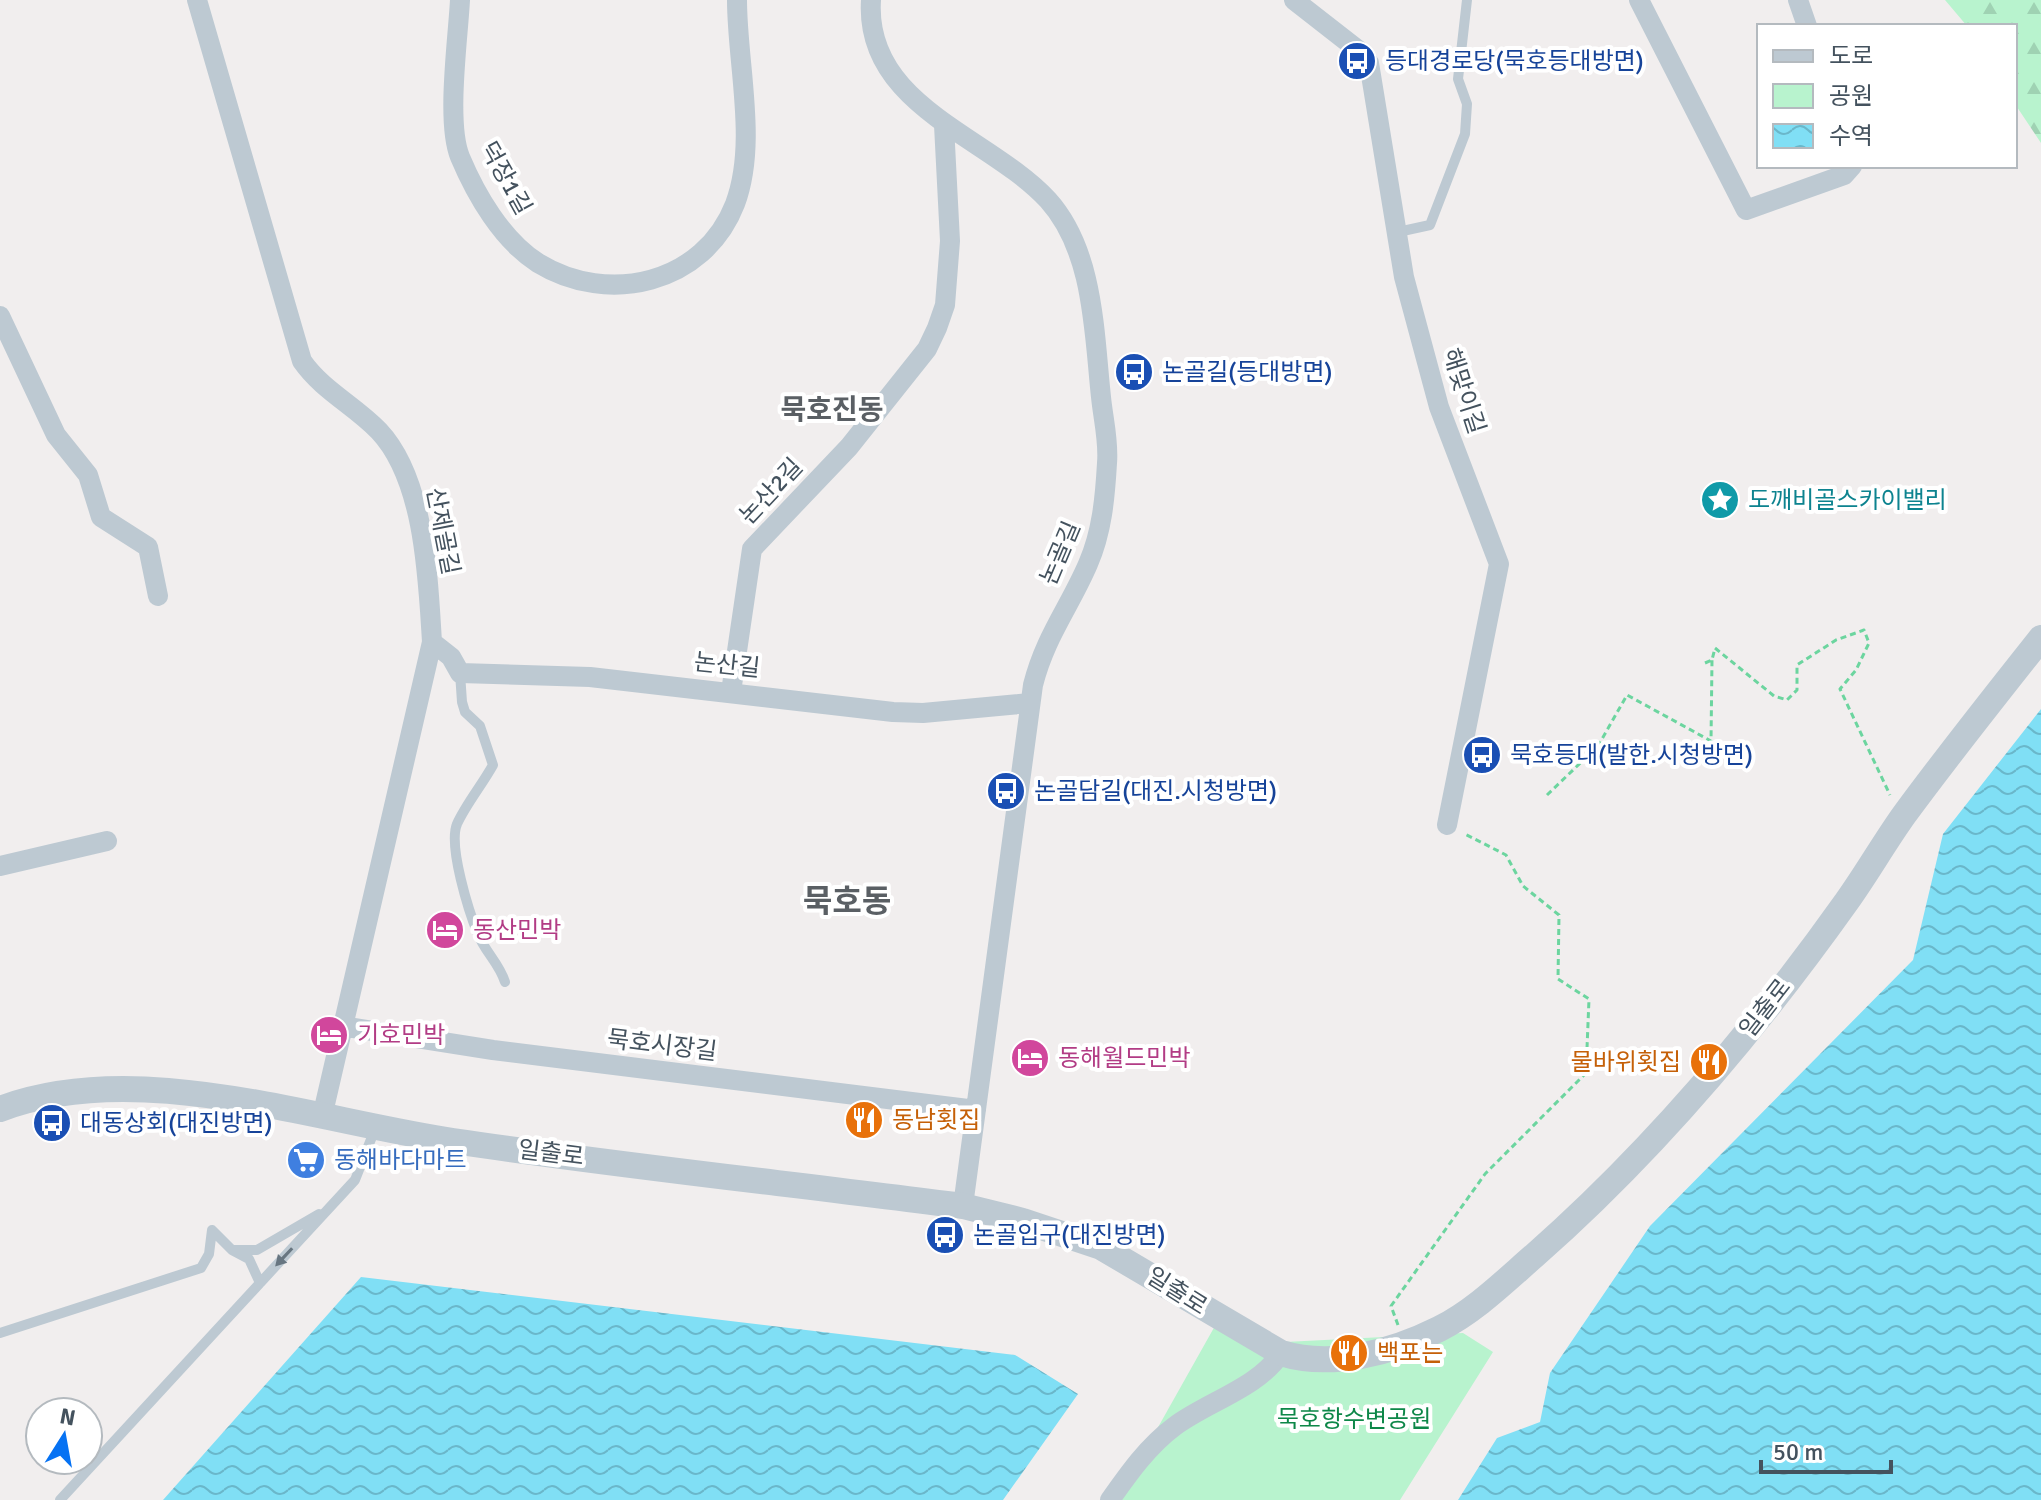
<svg xmlns="http://www.w3.org/2000/svg" width="2041" height="1500" viewBox="0 0 2041 1500" font-family="Signika,'Noto Sans KR',sans-serif">
	<style>
		.forest { fill: url(#forest-firs) }
		.park { fill: #b8f3ce }
		.water { fill: url(#water-waves) }
		.lines { fill: none; stroke-linecap: round; stroke-linejoin: round }
		.path { stroke: #6cd59f; stroke-width: 3; stroke-dasharray: 6 4; stroke-linecap: butt }
		.service { stroke: #bdc9d2; stroke-width: 10 }
		.minor { stroke: #bdc9d2; stroke-width: 20 }
		.tertiary { stroke: #bdc9d2; stroke-width: 26 }
		.oneway { fill: #687681 }
		.labels { text-anchor: middle; stroke-width: 8; stroke-linejoin: round; paint-order: stroke }
		.transit-label { font-size: 24px; fill: #164399; stroke: #fff; text-anchor: start }
		.street-label { font-size: 24px; fill: #44525e; stroke: #fff }
		.culture-label { font-size: 24px; fill: #0d838f; stroke: #fff; text-anchor: start }
		.hotel-label { font-size: 24px; fill: #b23c85; stroke: #fff; text-anchor: start }
		.food-label { font-size: 24px; fill: #c56008; stroke: #fff; text-anchor: start }
		.shop-label { font-size: 24px; fill: #366cbe; stroke: #fff; text-anchor: start }
		.park-label { font-size: 24px; fill: #0d8748; stroke: #fff }
		.quarter-label { font-size: 28px; font-weight: bold; fill: #5a5f64; stroke: #fff }
		.district-label { font-size: 32px; font-weight: bold; fill: #5a5f64; stroke: #fff }
	</style>
	<defs>
		<pattern id="forest-firs" width="22" height="20" patternUnits="userSpaceOnUse" patternTransform="scale(2)"><rect width="22" height="20" fill="#b8f3ce"/><path d="M5 1l3.5 6h-7zM16 11l3.5 6h-7z" fill="#9fd2b3"/></pattern>
		<pattern id="water-waves" width="16" height="10" patternUnits="userSpaceOnUse" patternTransform="scale(2)"><rect width="16" height="10" fill="#80dff5"/><path d="M0 5q4-4 8 0t8 0" fill="none" stroke="#6ab7ca"/></pattern>
	</defs>
	<rect width="100%" height="100%" fill="#f1eeee"/>
	<path class="forest" d="M1945 0H2041V143L2015 104V26H1967Z"/>
	<path class="park" d="M1220 1317 1267 1343 1463 1333 1493 1352 1400 1500H1110L1143 1454Z"/>
	<path class="water" d="M2041 709V1500H1458L1497 1438 1540 1422 1550 1373 1650 1226 1913 960 1943 834Z
		M361 1277 1015 1355 1078 1394 1003 1500H163Z"/>
	<g class="lines">
		<path class="path" d="M1705 663 1712 660 1715 648 1774 696 1787 700 1797 690V665L1836 640 1864 630 1869 643 1856 670 1840 689 1890 795
			M1547 795 1598 746 1627 695 1711 741 1712 660
			M1398 1325 1391 1306 1485 1174 1586 1073 1589 999 1558 979 1559 915 1523 886 1506 855 1463 833"/>
		<path class="service" d="M1398 232 1430 225 1465 134 1467 104 1458 79 1467 0
			M460 673 462 702 465 712 480 726 493 765C482 785 466 804 457 824 448 846 469 912 478 934 485 952 499 963 505 982
			M212 1230 232 1250H257L319 1214
			M232 1250 249 1259 260 1283
			M0 1333 201 1268 209 1254 212 1230
			M60 1500 355 1180 375 1129"/>
		<path class="minor" d="M197 0 302 361C323 391 354 405 379 431 425 480 428 579 432 642L322 1117
			M460 0C458 39 446 123 460 157 476 195 502 240 538 263 608 306 704 284 735 204 758 143 737 64 737 0
			M871 0C864 106 989 136 1048 200 1094 251 1094 332 1101 397 1103 418 1109 441 1107 463 1105 498 1102 532 1088 564 1069 608 1045 637 1033 685L963 1206
			M1294 0 1358 50 1369 63 1404 277 1439 407 1499 564 1447 825
			M1639 0 1746 210 1844 175 1852 166
			M1798 0 1807 26
			M0 316 56 435 88 475 101 517 148 547 158 596
			M432 642 451 657 460 673 590 677 893 712 923 713 1030 703
			M731 692 752 549 849 447 927 349 937 328 945 305 950 241 944 125
			M0 866 107 841
			M341 1026 493 1050 976 1110
			M1110 1500C1129 1473 1148 1446 1175 1426 1209 1401 1258 1388 1281 1353"/>
		<path class="tertiary" d="M0 1109C137 1057 313 1120 453 1141 622 1166 793 1184 963 1206L1023 1221 1101 1247 1281 1353C1332 1369 1393 1352 1439 1329 1475 1311 1505 1281 1535 1255 1653 1151 1756 1029 1847 901 1867 873 1884 843 1904 815 1948 755 1995 696 2041 638"/>
	</g>
	<defs><path id="oneway-solid" d="M-6-.8H1V-3.2L6.5 0L1 3.2V.8H-6Z" transform="scale(2)"/></defs>
	<use class="oneway" href="#oneway-solid" transform="translate(284 1257) rotate(133)"/>
	<defs>
		<symbol id="bus-disc" viewBox="-11 -11 22 22"><circle r="9.5" fill="#1a4fb4" stroke="#fff"/><path d="M-5-6H5V4H4V6H2V4H-2V6H-4V4H-5ZM-3.5-4V0h7V-4ZM-3.5 1.2v1.5H-2V1.2ZM2 1.2v1.5H3.5V1.2Z" fill="#fff"/></symbol>
		<symbol id="sight-disc" viewBox="-11 -11 22 22"><circle r="9.5" fill="#0f9aa8" stroke="#fff"/><path d="M0-6L1.8-2.2L6-1.7L2.9 1.2L3.7 5.4L0 3.3L-3.7 5.4L-2.9 1.2L-6-1.7L-1.8-2.2Z" fill="#fff"/></symbol>
		<symbol id="hotel-disc" viewBox="-11 -11 22 22"><circle r="9.5" fill="#d1479c" stroke="#fff"/><path d="M-6-4.5h1.5V1H6V5H4.5V3h-9V5H-6ZM-4 0a1.8 1.8 0 1 1 3.6 0ZM.5 0V-2.5h3Q6-2.5 6 0Z" fill="#fff"/></symbol>
		<symbol id="restaurant-disc" viewBox="-11 -11 22 22"><circle r="9.5" fill="#e8710a" stroke="#fff"/><path d="M-5-6h1v4h1v-4h1v4h1v-4h1v5L-1.5 .5V6h-2V.5L-5-1ZM5-6V6H3V1.5H1.5Q1.5-4 5-6Z" fill="#fff"/></symbol>
		<symbol id="supermarket-disc" viewBox="-11 -11 22 22"><circle r="9.5" fill="#3f7fe0" stroke="#fff"/><path d="M-6-5.5h2.5l.6 2H6L4.5 2H-2.5L-4.4-4H-6ZM-1.5 3.2a1.3 1.3 0 1 0 .1 0ZM3 3.2a1.3 1.3 0 1 0 .1 0Z" fill="#fff"/></symbol>
	</defs>
	<g fill-rule="evenodd">
		<use href="#bus-disc" x="1335" y="39" width="44" height="44"/>
		<use href="#bus-disc" x="1112" y="350" width="44" height="44"/>
		<use href="#sight-disc" x="1698" y="478" width="44" height="44"/>
		<use href="#bus-disc" x="1460" y="733" width="44" height="44"/>
		<use href="#bus-disc" x="984" y="769" width="44" height="44"/>
		<use href="#hotel-disc" x="423" y="908" width="44" height="44"/>
		<use href="#hotel-disc" x="307" y="1013" width="44" height="44"/>
		<use href="#hotel-disc" x="1008" y="1036" width="44" height="44"/>
		<use href="#restaurant-disc" x="1687" y="1040" width="44" height="44"/>
		<use href="#restaurant-disc" x="842" y="1098" width="44" height="44"/>
		<use href="#bus-disc" x="30" y="1101" width="44" height="44"/>
		<use href="#supermarket-disc" x="284" y="1138" width="44" height="44"/>
		<use href="#bus-disc" x="923" y="1213" width="44" height="44"/>
		<use href="#restaurant-disc" x="1327" y="1331" width="44" height="44"/>
	</g>
	<g class="labels">
		<g class="transit-label">
			<text x="1385" y="69">등대경로당(묵호등대방면)</text>
			<text x="1162" y="380">논골길(등대방면)</text>
			<text x="1510" y="763">묵호등대(발한.시청방면)</text>
			<text x="1034" y="799">논골담길(대진.시청방면)</text>
			<text x="80" y="1131">대동상회(대진방면)</text>
			<text x="973" y="1243">논골입구(대진방면)</text>
		</g>
		<g class="street-label">
			<text transform="translate(506 178) rotate(61)" y="8">덕장1길</text>
			<text transform="translate(1464 391) rotate(72)" y="8">해맞이길</text>
			<text transform="translate(771 491) rotate(-47)" y="8">논산2길</text>
			<text transform="translate(443 531) rotate(79)" y="8">산제골길</text>
			<text transform="translate(1060 553) rotate(-67)" y="8">논골길</text>
			<text transform="translate(727 665) rotate(6)" y="8">논산길</text>
			<text transform="translate(1765 1008) rotate(-52)" y="8">일출로</text>
			<text transform="translate(662 1045) rotate(7)" y="8">묵호시장길</text>
			<text transform="translate(551 1153) rotate(7)" y="8">일출로</text>
			<text transform="translate(1177 1291) rotate(32)" y="8">일출로</text>
		</g>
		<g class="culture-label">
			<text x="1748" y="508">도깨비골스카이밸리</text>
		</g>
		<g class="hotel-label">
			<text x="473" y="938">동산민박</text>
			<text x="357" y="1043">기호민박</text>
			<text x="1058" y="1066">동해월드민박</text>
		</g>
		<g class="food-label">
			<text x="1681" y="1070" text-anchor="end">물바위횟집</text>
			<text x="892" y="1128">동남횟집</text>
			<text x="1377" y="1361">백포는</text>
		</g>
		<g class="shop-label">
			<text x="334" y="1168">동해바다마트</text>
		</g>
		<g class="park-label">
			<text x="1354" y="1427">묵호항수변공원</text>
		</g>
		<g class="quarter-label">
			<text x="832" y="419">묵호진동</text>
		</g>
		<g class="district-label">
			<text x="847" y="912">묵호동</text>
		</g>
	</g>
	<rect x="1757" y="24" width="260" height="144" fill="#ffffff" stroke="#b4babf" stroke-width="2"/>
	<rect x="1773" y="50" width="40" height="12" fill="#bdc9d2" stroke="#b4babf" stroke-width="2"/>
	<text x="1829" y="64" font-size="24" fill="#44525e">도로</text>
	<rect x="1773" y="84" width="40" height="24" fill="#b8f3ce" stroke="#b4babf" stroke-width="2"/>
	<text x="1829" y="104" font-size="24" fill="#44525e">공원</text>
	<rect x="1773" y="124" width="40" height="24" fill="url(#water-waves)" stroke="#b4babf" stroke-width="2"/>
	<text x="1829" y="144" font-size="24" fill="#44525e">수역</text>
	<g transform="translate(64 1436) rotate(11)"><circle r="38" fill="#ffffff" stroke="#b4babf" stroke-width="2"/>
	<path d="M0-6L14 30L0 20L-14 30Z" fill="#0672f3"/>
	<text y="-12" font-size="22" font-weight="bold" text-anchor="middle" fill="#44525e">N</text>
	</g>
	<path d="M1761 1460v12h130v-12" fill="none" stroke="#44525e" stroke-width="4"/>
	<text x="1773" y="1460" font-size="24" fill="#44525e" stroke="#ffffff" stroke-width="6" paint-order="stroke">50 m</text>
</svg>
